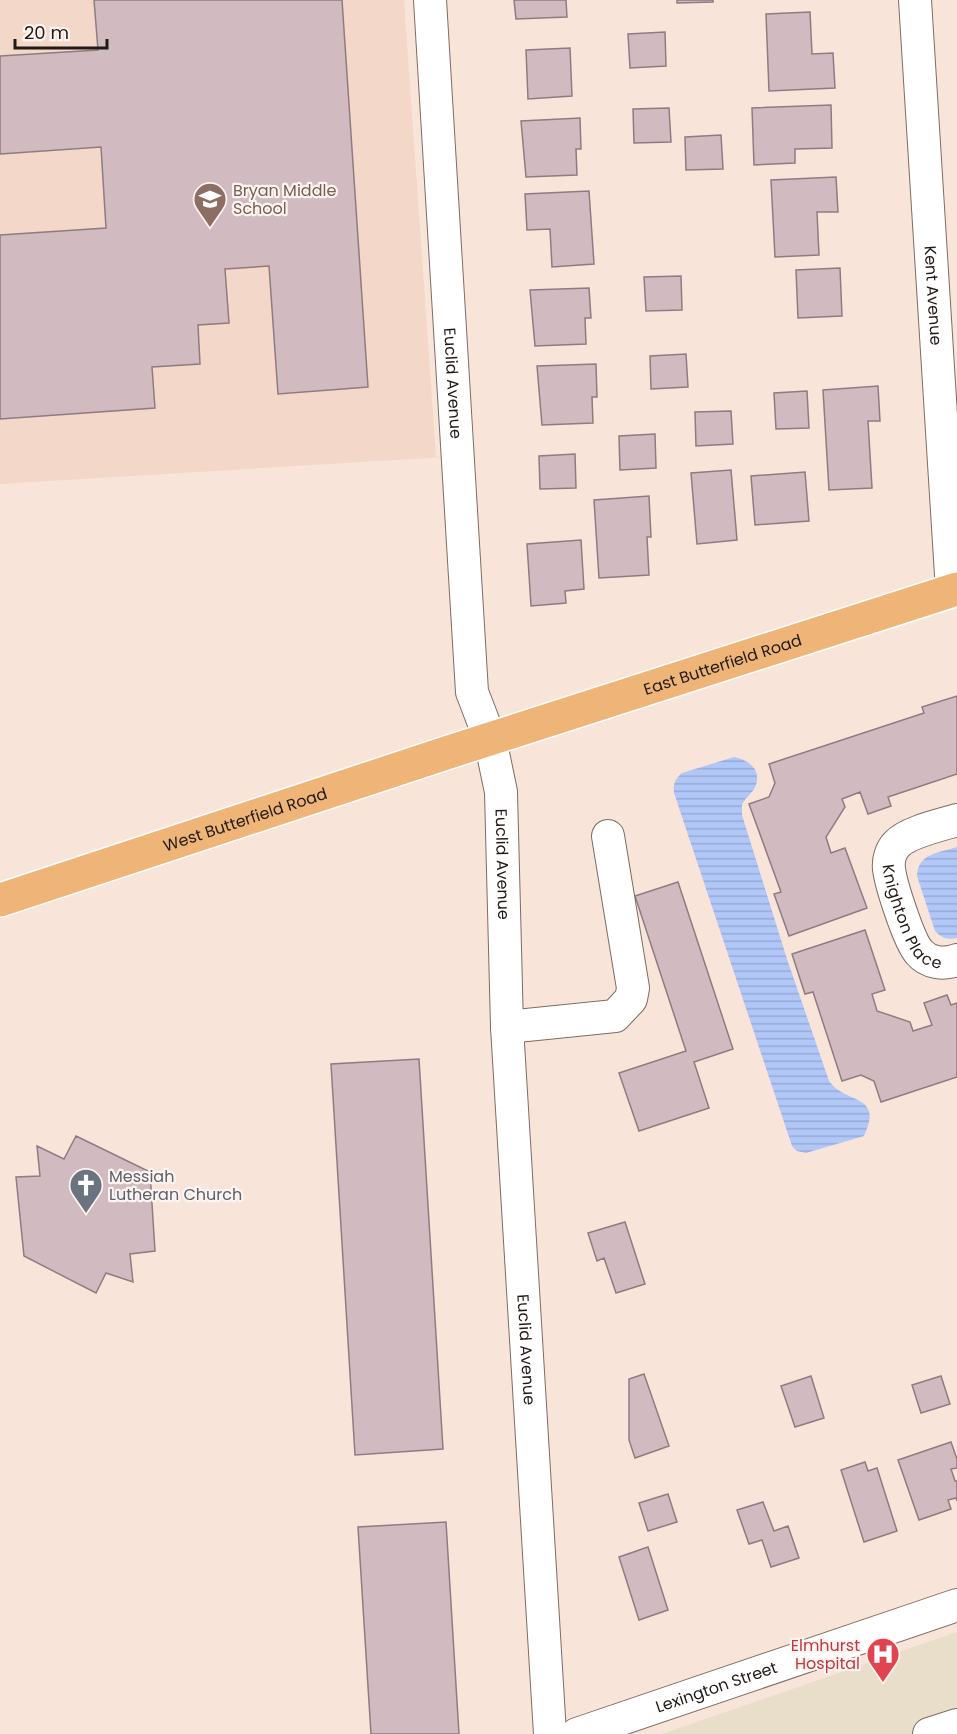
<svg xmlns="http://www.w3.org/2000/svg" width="957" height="1734" viewBox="0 0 957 1734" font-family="Poppins,sans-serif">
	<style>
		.built { fill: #f3d7c8 }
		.medical { fill: #e9dec9 }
		.water { fill: url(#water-rules) }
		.building { fill: #d1bbc1; stroke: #907b81; stroke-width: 1.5 }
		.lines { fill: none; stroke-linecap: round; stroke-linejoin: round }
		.minor-casing { stroke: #7e6c62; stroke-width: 34 }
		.major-casing { stroke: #fff; stroke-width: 36 }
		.minor { stroke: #fff; stroke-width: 32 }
		.major { stroke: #efb578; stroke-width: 33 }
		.labels { text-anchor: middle; stroke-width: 4.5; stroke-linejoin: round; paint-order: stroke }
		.education-label { font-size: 16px; fill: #785e54; stroke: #fdf4f0; text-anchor: start }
		.street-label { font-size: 16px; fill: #221a16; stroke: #fdf4f0 }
		.worship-label { font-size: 16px; fill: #5b616d; stroke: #fdf4f0; text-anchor: start }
		.health-label { font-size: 16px; fill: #be3a42; stroke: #fdf4f0; text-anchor: end }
	</style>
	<defs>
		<pattern id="water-rules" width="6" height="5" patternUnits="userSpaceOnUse" patternTransform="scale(1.5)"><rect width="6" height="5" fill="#b0c7f8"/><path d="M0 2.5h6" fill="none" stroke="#97aad4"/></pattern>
	</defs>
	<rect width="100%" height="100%" fill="#f9e4d9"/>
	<path class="built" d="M0 0H404L436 457 461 456 0 484Z"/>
	<path class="medical" d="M957 1632V1734H662Z"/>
	<path class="water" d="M734 757C749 760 764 771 754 789 751 794 744 799 742 805 742 808 742 812 742 815L787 959 829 1081C846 1105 884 1093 864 1136L806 1153 797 1151 792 1146 674 793C673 784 675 779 682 773Z
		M957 847V938C947 940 942 938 935 931L917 876C918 853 939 853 957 847Z"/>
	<path class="building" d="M94 0H342L368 387 278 394 269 266 225 269 229 323 198 325 200 364 152 367 155 408 0 419V235L106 228 101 147 0 154V56L98 50Z
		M514 0H566L567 17 516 19Z
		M677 0H713V2L677 3Z
		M810 12 812 54 833 53 835 88 769 91 766 14Z
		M665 32 666 66 630 68 628 34Z
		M570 48 572 96 528 99 526 50Z
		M831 105 832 148 795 149V163L754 165 752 108Z
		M669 108 671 142 634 143 633 109Z
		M580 118 581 149H576L577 175 526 177 521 121Z
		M721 135 723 169 686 170 685 137Z
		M836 177 838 212H817L819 255 775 257 771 180Z
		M589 191 594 264 552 267 550 229 527 230 525 194Z
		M840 268 842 316 798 318 796 270Z
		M681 276 682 310 646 311 644 277Z
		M589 288 591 318H585L586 344 535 346 530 290Z
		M686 354 688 387 651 389 650 356Z
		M596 364 597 397H592L593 423 542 425 537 366Z
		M878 386 880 421H868L872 488 829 490 823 390Z
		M807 391 809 428 776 429 774 393Z
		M731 411 733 444 696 446 695 412Z
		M655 434 656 468 620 470 619 436Z
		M575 454 576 488 540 489 539 456Z
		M731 470 737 540 697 544 691 473Z
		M805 472 809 521 755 525 751 476Z
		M649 496 651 537H647L649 575 599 578 594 500Z
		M581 540 584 589 565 591 566 603 531 606 527 544Z
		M957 696V774L888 797 891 806 868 814 860 792 842 799 845 807 826 837 831 853 845 848 867 908 789 936 774 894 781 892 749 804 769 797 775 783 769 764 924 713 922 707Z
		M678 882 733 1049 694 1062 709 1108 639 1131 619 1073 686 1051 635 896Z
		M865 930 885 990 872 994 877 1011 910 1022 913 1031 932 1025 924 1003 947 995 951 1005 957 1003V1077L881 1102 874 1081 861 1075 842 1081 813 992 805 994 792 954Z
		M419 1059 443 1449 355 1455 331 1064Z
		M76 1136 150 1172 155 1251 130 1254 133 1282 106 1273 96 1293 24 1256 16 1177 40 1176 37 1146 64 1159Z
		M625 1222 645 1284 616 1293 604 1258 597 1261 588 1233Z
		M644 1374 669 1446 635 1458 629 1440V1379Z
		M811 1376 824 1418 795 1427 781 1386Z
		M941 1376 950 1404 921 1413 912 1385Z
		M951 1442 957 1459V1468L951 1469 955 1481H957V1501L956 1498 948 1500 951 1509 919 1520 898 1460Z
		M865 1462 868 1471 877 1468 897 1531 864 1542 841 1470Z
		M668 1494 677 1522 648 1531 639 1503Z
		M763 1502 774 1531 788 1526 799 1558 771 1567 762 1540 749 1544 737 1510Z
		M446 1522 459 1734H371L358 1527Z
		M648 1547 668 1610 639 1620 619 1557Z"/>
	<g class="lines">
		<defs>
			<g id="minor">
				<path id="s1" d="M430 0 472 692 490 739 501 792 507 1027 550 1734"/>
				<path id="s2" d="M915 0 952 591"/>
				<path id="s3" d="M957 820C941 825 908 832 897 844 891 850 888 860 889 869 891 885 909 941 919 952 928 963 944 965 957 960"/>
				<path d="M507 1027 615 1016 631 999 633 988 608 836"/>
				<path id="s4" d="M577 1734 957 1605"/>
				<path d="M929 1734 957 1725"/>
			</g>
			<g id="major">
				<path id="s5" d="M0 900 446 753 957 589"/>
			</g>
		</defs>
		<use href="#minor" class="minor-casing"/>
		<use href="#major" class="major-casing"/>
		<use href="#minor" class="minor"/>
		<use href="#major" class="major"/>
	</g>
	<defs>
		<symbol id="school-pin" viewBox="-11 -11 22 30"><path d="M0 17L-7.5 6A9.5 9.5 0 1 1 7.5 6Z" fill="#8d6e63" stroke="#fdf4f0"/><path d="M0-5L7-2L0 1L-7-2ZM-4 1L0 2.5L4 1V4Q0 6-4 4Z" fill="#fff"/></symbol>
		<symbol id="church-pin" viewBox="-11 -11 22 30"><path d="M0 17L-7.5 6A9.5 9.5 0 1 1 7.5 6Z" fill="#6b7280" stroke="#fdf4f0"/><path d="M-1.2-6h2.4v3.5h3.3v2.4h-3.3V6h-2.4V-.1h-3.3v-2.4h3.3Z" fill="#fff"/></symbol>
		<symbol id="hospital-pin" viewBox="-11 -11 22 30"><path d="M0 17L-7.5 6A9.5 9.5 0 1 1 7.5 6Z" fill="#e0444e" stroke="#fdf4f0"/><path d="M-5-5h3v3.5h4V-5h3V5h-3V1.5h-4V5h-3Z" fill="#fff"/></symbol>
	</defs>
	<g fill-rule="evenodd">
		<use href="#school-pin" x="191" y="180" width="38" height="52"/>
		<use href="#church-pin" x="67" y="1166" width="38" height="52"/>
		<use href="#hospital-pin" x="864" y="1635" width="38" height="52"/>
	</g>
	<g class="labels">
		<g class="education-label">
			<text x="233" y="196">Bryan Middle<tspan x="233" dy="18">School</tspan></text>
		</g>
		<g class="street-label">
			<text dy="6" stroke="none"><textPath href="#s2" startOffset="296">Kent Avenue</textPath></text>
			<text dy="6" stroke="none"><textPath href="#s1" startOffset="384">Euclid Avenue</textPath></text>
			<text dy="6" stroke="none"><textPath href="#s5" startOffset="760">East Butterfield Road</textPath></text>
			<text dy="6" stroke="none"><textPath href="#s5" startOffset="258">West Butterfield Road</textPath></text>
			<text dy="6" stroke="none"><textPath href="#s1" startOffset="870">Euclid Avenue</textPath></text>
			<text dy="6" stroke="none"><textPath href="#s3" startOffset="147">Knighton Place</textPath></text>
			<text dy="6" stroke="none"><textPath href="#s1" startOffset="1356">Euclid Avenue</textPath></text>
			<text dy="6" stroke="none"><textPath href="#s4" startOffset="147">Lexington Street</textPath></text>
		</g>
		<g class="worship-label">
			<text x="109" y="1182">Messiah<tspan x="109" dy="18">Lutheran Church</tspan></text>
		</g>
		<g class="health-label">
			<text x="860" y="1651">Elmhurst<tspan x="860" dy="18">Hospital</tspan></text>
		</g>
	</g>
	<path d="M15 39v9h92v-9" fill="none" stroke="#221a16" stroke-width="3"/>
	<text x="24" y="39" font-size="18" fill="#221a16" stroke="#fdf4f0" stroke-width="4.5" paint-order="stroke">20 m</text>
</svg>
